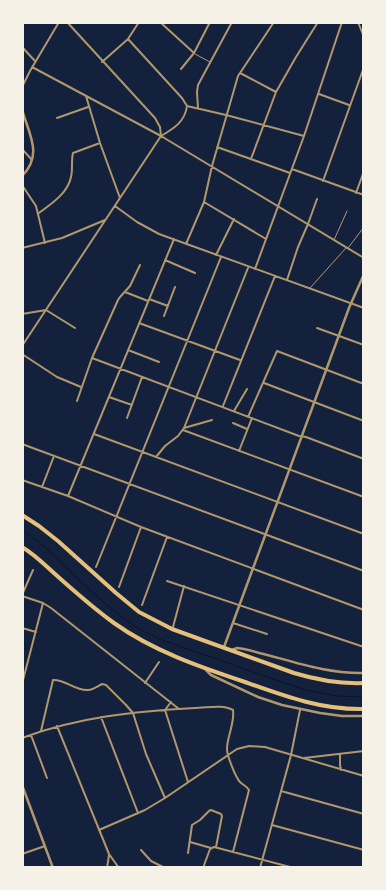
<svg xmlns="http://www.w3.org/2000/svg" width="386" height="890" viewBox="0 0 386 890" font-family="Roboto,sans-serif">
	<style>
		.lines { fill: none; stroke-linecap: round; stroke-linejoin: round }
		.stream { stroke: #0b132b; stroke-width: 1 }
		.service { stroke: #b1986c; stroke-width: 1 }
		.minor { stroke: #b1986c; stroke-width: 2 }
		.tertiary { stroke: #b1986c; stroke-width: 2.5 }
		.trunk { stroke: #e5c07b; stroke-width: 4 }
	</style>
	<rect width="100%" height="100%" fill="#14213d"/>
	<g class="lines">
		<path class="stream" d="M22 530C43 543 58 560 75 576 92 592 112 611 132 624 140 630 150 634 159 639L305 690 337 696 364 697"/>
		<path class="service" d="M195 54 210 62
			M334 240 347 211
			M348 248 364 227
			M310 288 346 248"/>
		<path class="minor" d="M67 22 155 118 160 127 161 136
			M160 22 194 53
			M358 22 364 37
			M22 47 35 61
			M102 62 128 39 139 22
			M32 67 161 136 364 258
			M181 69 194 53 210 22
			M240 73 276 92
			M22 87 30 71 59 22
			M319 94 349 105
			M86 96 100 143 120 198
			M187 106 226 115 304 136
			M198 108 197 92 198 85 232 22
			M57 118 88 107
			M217 147 290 173
			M22 149 32 160
			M251 159 276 92 296 57 318 22
			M292 169 364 195
			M323 181 364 67
			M22 185 36 206 45 243
			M356 193 364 171
			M204 202 266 239
			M115 206 137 222 159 234 364 308
			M39 213C51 204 68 193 71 177 73 169 71 161 73 153L100 143
			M186 244 204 202 212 166 238 76 274 22
			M22 248 62 238 105 220
			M216 255 234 219
			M165 260 195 273
			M255 269 304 136 342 22
			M287 280 298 247 308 224 317 199
			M125 292 148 301
			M149 299 168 306
			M22 314 46 310 75 328
			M164 316 175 287
			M139 323 240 360
			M317 328 364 345
			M22 346 161 136C173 129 185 122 187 106L182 98 128 39
			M128 350 159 362
			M22 354 57 377 81 387
			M92 358 299 436 306 437 364 459
			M264 383 364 421
			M109 397 132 405
			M77 401 92 358 118 300 120 297 130 286 140 265
			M223 406 275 276
			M234 411 247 389
			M248 417 277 351 364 384
			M127 418 142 377
			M233 423 247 429
			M184 428 248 268
			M183 430 364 497
			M94 434 364 534
			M22 444 364 571
			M239 451 252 418
			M156 457 165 446 178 436 184 428 212 420
			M22 480 68 496 141 527 364 610
			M42 487 54 456
			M68 496 174 239
			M96 567 221 257
			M167 581 364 647
			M119 587 141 527
			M22 595 33 570
			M22 596 43 603 51 608 179 709
			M142 605 167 537
			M233 623 267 634
			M173 627 184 586
			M22 628 36 632
			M145 683 159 662
			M22 684 43 603
			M171 702 165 710 188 782
			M101 717 138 813
			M57 726 109 854 119 868
			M41 731 53 680C65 679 75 691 88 690 93 690 98 686 102 684L106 685 126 705 133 713 146 754 165 798
			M31 735 47 778
			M22 738C77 717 137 711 195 708 207 708 222 704 233 710 235 723 227 736 227 749 227 756 236 778 240 782 244 786 247 786 249 790L233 852
			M340 755V765L341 770
			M304 758 364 751
			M281 791 364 814
			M272 825 364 850
			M99 830 145 810 165 798 237 749 249 746 265 747 364 776
			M190 842 211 848
			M141 850 151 861 165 868
			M188 853 192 825 200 820 209 811 211 810 221 814 222 816 216 847
			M22 854 45 846
			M107 868 109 855
			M203 868 210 849 214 847 294 868
			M260 868 291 755 300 710"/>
		<path class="tertiary" d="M22 109C28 133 44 154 22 176
			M224 647 349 308 364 274
			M232 650 237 648 244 649C284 658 322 674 364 673
			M206 670 211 675 258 697 282 705 320 713 342 716H364
			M22 785 53 868"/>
		<path class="trunk" d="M22 515 39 526 58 541 116 593 139 612 172 629 294 673C317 680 339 684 364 683
			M22 547C34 554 45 565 55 574 74 591 93 608 114 623 153 651 200 667 245 682 284 696 322 710 364 709"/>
	</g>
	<rect width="386" height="890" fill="none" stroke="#f6f1e7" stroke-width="48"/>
</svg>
